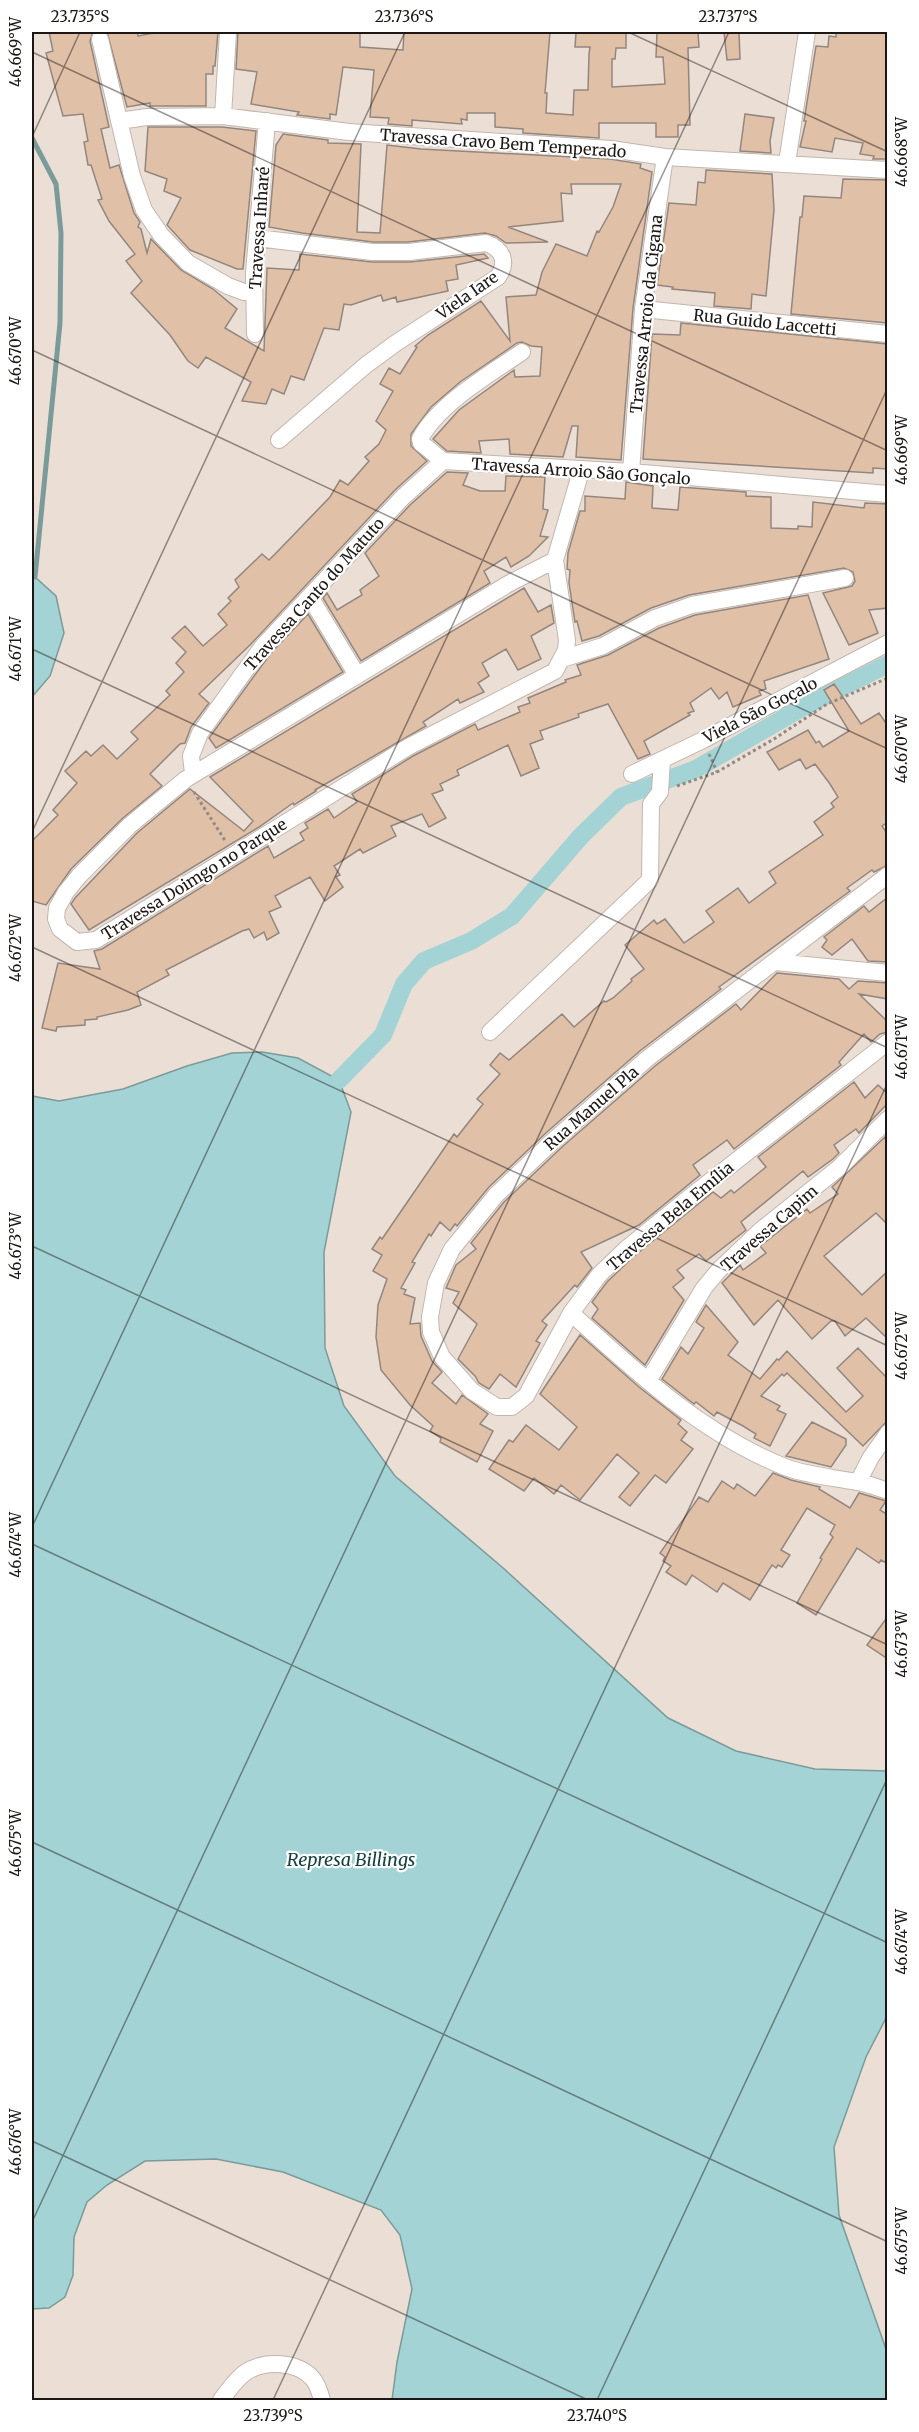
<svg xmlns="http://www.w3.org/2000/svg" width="919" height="2432" viewBox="0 0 919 2432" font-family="Merriweather,serif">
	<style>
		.water { fill: #a3d3d4; stroke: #7a9b9a; stroke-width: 1.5 }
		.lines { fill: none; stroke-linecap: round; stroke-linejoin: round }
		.stream { stroke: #7a9b9a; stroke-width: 5 }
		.canal { stroke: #a3d3d4; stroke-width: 18 }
		.building { fill: #e1c0a8; stroke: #92867e; stroke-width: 1.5 }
		.street-casing { stroke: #c2b6ad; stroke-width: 18 }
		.path { stroke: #938a83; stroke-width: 3; stroke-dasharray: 3 3; stroke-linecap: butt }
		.street { stroke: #fff; stroke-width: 16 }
		.ticks { fill: none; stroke: #1c1714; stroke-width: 1.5; stroke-opacity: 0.45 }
		.labels { text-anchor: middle; stroke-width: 4.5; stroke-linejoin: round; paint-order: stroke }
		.street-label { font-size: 16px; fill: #1c1714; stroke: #fff }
		.water-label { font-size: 18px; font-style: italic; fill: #144142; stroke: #fff }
		.neatline { fill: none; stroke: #1c1714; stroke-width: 2 }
		.ticks-label { font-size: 15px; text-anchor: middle; fill: #1c1714 }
	</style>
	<rect width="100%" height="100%" fill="#ebded5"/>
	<path class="water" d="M32 577H35L56 596 64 633 50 676 32 697Z
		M262 1052 298 1058 339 1080 351 1112 324 1252 325 1348 344 1406 395 1476 502 1567 668 1718 736 1751 815 1769 887 1771V2016L866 2057 834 2147 839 2215 887 2352V2400H392L397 2362 412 2289 400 2235 381 2210 283 2172 216 2159 145 2161 107 2185 87 2202 74 2237 73 2275 65 2297 49 2308 32 2309V1096L59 1101 123 1089 187 1066 232 1053Z"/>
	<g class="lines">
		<path class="stream" d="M32 138 56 184 61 233 60 323 35 577"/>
		<path class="canal" d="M339 1080 383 1035 404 984 424 961 471 941 512 916 581 836 621 797 696 769 805 706 888 664"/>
	</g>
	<path class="building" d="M49 32H93L90 41 109 127 101 129 110 168 119 165 134 213 140 222 138 227 141 229 147 253 151 239 181 270 213 289 237 309 225 328 264 351 267 268 299 270 300 254 372 262H410L484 254 488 258 456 265 458 279 446 281 448 291 397 302 396 297 383 301 381 295 351 305 344 304 339 330 324 328 304 380 291 376 284 394 272 389 266 404 242 401 251 382 206 357 198 368 188 361 170 335 131 293 142 281 126 261 135 254 109 221 98 200 102 199 91 165H88L84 142 88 141 83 114 63 116 46 53 53 51Z
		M107 32H137L138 36 160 32H218L215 66H213V74H206V106H150V103L127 107Z
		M238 32H360V47L403 50 404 32H550L545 93H547L546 113 573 115 574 90H588L589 54 590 47H575L576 32H626V48H616L615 59H612V87L665 84 663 57H656L657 32H698L699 47 688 48 690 125H678V137H656V123H599V138L523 133V129L495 127V113H467V120L461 119 462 124 412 120V126L388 124 389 118 370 117 374 70 343 67 336 115 330 114V119L297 115 299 112 251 104 257 72 236 69Z
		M724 32H739L740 59 727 60Z
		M836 32H888V159H873L874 156 860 154 863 143 835 138 832 152 800 147 806 121H804L816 46 828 47 829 36 836 37Z
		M745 114 774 118 770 141 771 153 740 151Z
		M148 127H222L256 131 243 269H237L190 250 167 225 181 198 164 191 167 179 145 171Z
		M283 134 328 140V143L361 144 357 232 380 233 387 145 421 149 610 159 641 164 640 168 652 172 633 308 621 460 576 457 578 426H572L563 457 510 454 509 439 479 441 481 453 447 451 433 439 459 410 514 370 515 377 540 376 542 347 531 346 522 342 517 343 460 382 431 407 411 434V446L427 461 395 490 250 645 199 694 209 703 191 727 185 743 180 744 150 774 162 786 123 818 71 869 46 905 32 901V841L58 815 53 810 77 783 65 771 86 751 91 756 103 745 117 759 138 739 131 732 170 695 166 691 184 672 176 663 186 652 172 638 185 626 203 646 227 625 218 614 231 601 228 598 239 587 235 580 262 554 269 560 278 551 330 497 340 480 348 485 369 461 365 457 379 444 386 430 376 421 393 391 380 384 389 368 400 374 417 347 415 346 428 335 481 301 510 341 506 297 536 295 542 272 556 244 587 256 597 231 599 232 613 207 621 184H571L572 194 561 193 563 221 508 227 548 242 506 243 496 236 485 233 408 242H373L302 233 269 227 276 145Z
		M706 170 772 174 774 210 766 296 752 294 751 309 714 306 715 293 672 289 673 287 657 285 669 203 696 205 698 182 705 183Z
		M843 179 888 180V323L791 314 800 217H802L804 196 841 198Z
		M681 323 888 344V469L873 468V473L643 459 652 334 680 335Z
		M447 472 468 473 463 485 480 491H505L506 476 545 477 543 509 548 510 540 536 548 537 529 556 511 567 506 557 484 571 490 583 361 661 323 598 327 593 337 610 362 595 360 590 379 576 365 553 410 505Z
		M626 482 653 486 652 508 678 510 680 487 746 492V496L771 497V528L798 529V526L812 527 813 502 864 508 865 503 888 504V608L869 610 878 633 849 645 823 593 852 586 855 581 853 572 844 568 689 595 651 608 599 636 582 641 577 621 575 622 569 583 570 570 567 569 568 553 580 511H585V496L625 499Z
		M524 588 538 612 551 605 554 623 531 636 541 659 518 670 506 649 482 663 489 676 478 683 484 692 460 703 458 699 423 722 426 726 315 790 316 791 294 805 293 803 259 827 89 930 71 904 75 898 137 833 190 789 244 831 253 821 210 777Z
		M808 595 829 659 764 681 766 689 759 691 761 695 733 707 727 692 719 699 711 688 690 703 694 711 688 713 690 715 644 741 650 754 638 759 608 704 578 714 579 717 540 731 543 739 530 744 539 768 521 776 508 745 457 770 459 775 440 784 443 790 432 794 446 818 429 827 422 814 391 826 396 836 363 853 360 849 334 866 340 875 336 877 343 887 325 901 310 877 275 896 281 907 269 912 279 933 267 940 264 932 254 938 249 929 242 931 166 970 169 975 137 992 141 1005 128 1010 97 1017V1019L85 1020V1025L57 1027 56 1031 42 1028 58 963 100 969 94 951 102 949 268 846 274 858 304 840 300 833 308 828 305 823 328 809 334 818 357 802 352 794 413 756 475 724 478 730 520 712 518 707 530 703 528 698 566 682 565 680 581 675 577 665 608 655 659 628 695 615Z
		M308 614 343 672 216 748 209 738 271 653Z
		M834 684 861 724 879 713 888 726V822L882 826 888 835V865L874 872 872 870 847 888 850 891 719 987 721 989 641 1050 548 1131 489 1187 457 1226 455 1224 450 1231 440 1222 431 1236 429 1234 412 1262 415 1263 401 1288 406 1290 404 1294 415 1298 410 1324 420 1323 421 1336 432 1361 442 1372 432 1383 456 1404 462 1395 488 1414 480 1424 493 1431 477 1462 440 1442 441 1438 430 1431 433 1426 410 1405 381 1370 376 1337 378 1305 387 1279 373 1271 382 1255 372 1249 380 1237 382 1239 454 1134 457 1137 483 1104 477 1099 500 1074 490 1065 500 1053 509 1060 562 1014 574 1027 604 1001 606 1002 613 998 632 981 631 979 644 969 625 945 654 920 657 924 665 919 684 943 714 922 706 911 738 888 749 903 776 883 769 872 823 835 814 822 834 807 831 803 838 797 830 784 815 764 806 769 800 759 779 770 767 752 808 730 816 743 819 741 823 747 849 731 824 690Z
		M888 897V962L868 961 852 939 832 955 822 947 827 940 824 937 864 906 869 912Z
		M777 973 839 979 849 989 858 981 888 983V999L859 994 888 1022V1032L880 1034 871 1042 864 1034 839 1062 841 1065 734 1149 727 1140 693 1165 700 1175 639 1225 581 1252 592 1268 577 1287 575 1285 542 1321 547 1325 536 1341 540 1343 516 1387 500 1374 489 1389 479 1383 475 1376 458 1359 477 1324 453 1303 459 1292 446 1288 456 1265 476 1249 471 1243 504 1202 562 1147 655 1066 736 1004 741 1010Z
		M854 1082 865 1098 878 1085 888 1094V1103L859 1133 856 1129 834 1145 839 1153 833 1159 808 1177 803 1171 741 1222 746 1230 706 1261 699 1254 677 1270 684 1278 673 1287 684 1300 645 1365 592 1318 598 1309 592 1302 607 1282 633 1257 713 1192 721 1198 731 1190 734 1193 766 1167 758 1157Z
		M885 1137 888 1140V1225L876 1213 824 1256 862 1295 888 1271V1339L866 1318 845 1336 835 1321H831L812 1339 778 1300 754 1325 722 1283 740 1265 743 1270 766 1253 760 1246 807 1209 810 1213 838 1194 832 1187Z
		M706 1305 738 1342 728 1355 760 1379 777 1359 779 1360 787 1351 846 1412 863 1396 837 1368 858 1348 888 1379V1420L863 1446 787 1373 784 1376 782 1374 761 1396 780 1406 777 1410 786 1414 770 1446 754 1438 756 1434 743 1426 717 1412 714 1416 696 1402 694 1404 662 1379 681 1347 688 1354 704 1328 696 1322Z
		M580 1335 639 1387 681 1420 678 1424 687 1432 681 1440 693 1449 666 1483 655 1475 630 1506 619 1497 639 1473 617 1454 580 1500 561 1485 554 1494 534 1478 524 1491 489 1469 509 1440 513 1442 526 1425 559 1450 577 1427 540 1394Z
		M812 1422 846 1439V1445L831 1467 786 1456Z
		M773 1473 791 1480 820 1487 819 1489 850 1508 859 1493 886 1501 880 1510 888 1515V1564L881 1560 879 1563 857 1548 816 1615 797 1603 822 1559 820 1558 833 1537 830 1534 835 1525 807 1508 781 1550 790 1555 782 1567 778 1565 776 1568 772 1565 750 1600 723 1583 717 1592 692 1575 686 1585 666 1572 671 1566 663 1561 665 1557 660 1553 699 1497 708 1502 722 1481 734 1489 737 1484 755 1496Z
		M888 1616V1659L867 1645Z"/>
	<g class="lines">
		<defs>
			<path id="street" d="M100 39 132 176 144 210 161 235 188 263 228 286 244 292 253 291
				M223 116 228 32
				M119 121 147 117 223 116 349 132 611 149 665 157 888 170
				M787 163 807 32
				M257 238 372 252H409L486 243C503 249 508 262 498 277L396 343 366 365 279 440
				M643 309 888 334
				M255 334 254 273 267 121
				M522 352C490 374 438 404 420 439L421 443 443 461 631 472 888 494
				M631 472 643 309 665 157
				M555 560 508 584 186 779 130 825 79 876 66 892 57 908 56 919 60 929 77 942 96 940 408 747 555 671 566 650 567 640 555 560 581 471
				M310 597 357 675
				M562 659 603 646 655 618 692 605 845 578
				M193 773 191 756 200 733 263 646 403 497 443 461
				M632 774 703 740 888 643
				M888 875 648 1058 555 1139 496 1195 452 1249 436 1283 430 1317 431 1332 442 1357 472 1391 497 1407H512L526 1396 571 1313 599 1275 626 1249 690 1197 888 1042
				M775 962 888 973
				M490 1032 650 880 651 804 660 792 662 760
				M571 1313C636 1372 702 1434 785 1467 809 1476 832 1477 857 1482 867 1483 878 1488 888 1491
				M648 1381 704 1288 719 1270 761 1230 840 1167 888 1119
				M858 1482 871 1457 888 1433
				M221 2400C227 2392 237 2378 246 2372 265 2360 298 2361 313 2379 318 2385 320 2393 322 2400"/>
		</defs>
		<use href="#street" class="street-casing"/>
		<path class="path" d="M709 754 717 772
			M677 786 717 772 774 739 827 704 888 678
			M194 792 226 842"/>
		<use href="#street" class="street"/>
	</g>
	<path class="ticks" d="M628 32 888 152M32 52 888 451M32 137 80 32M32 350 888 749M32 649 888 1048M32 832 405 32M32 947 888 1346M32 1246 888 1645M32 1527 729 32M32 1544 888 1943M32 1842 888 2242M32 2141 588 2400M32 2222 888 387M273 2400 888 1082M597 2400 888 1777"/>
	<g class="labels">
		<g class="street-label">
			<text transform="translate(503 143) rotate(4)" y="6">Travessa Cravo Bem Temperado</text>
			<text transform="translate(259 228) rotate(-86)" y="6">Travessa Inharé</text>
			<text transform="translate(467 295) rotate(-35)" y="6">Viela Iare</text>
			<text transform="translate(646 314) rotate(-84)" y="6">Travessa Arroio da Cigana</text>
			<text transform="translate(765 322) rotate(6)" y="6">Rua Guido Laccetti</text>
			<text transform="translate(581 471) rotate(4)" y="6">Travessa Arroio São Gonçalo</text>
			<text transform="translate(314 594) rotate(-48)" y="6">Travessa Canto do Matuto</text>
			<text transform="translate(760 710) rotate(-27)" y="6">Viela São Goçalo</text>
			<text transform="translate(194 879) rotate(-32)" y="6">Travessa Doimgo no Parque</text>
			<text transform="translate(591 1108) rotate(-41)" y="6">Rua Manuel Pla</text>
			<text transform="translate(670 1216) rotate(-40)" y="6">Travessa Bela Emília</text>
			<text transform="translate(769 1228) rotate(-41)" y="6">Travessa Capim</text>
		</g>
		<g class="water-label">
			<text x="351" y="1866">Represa Billings</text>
		</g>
	</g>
	<rect width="919" height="2432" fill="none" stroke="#ffffff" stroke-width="66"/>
	<rect x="33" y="33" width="853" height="2366" class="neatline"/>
	<g class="ticks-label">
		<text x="80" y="22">23.735°S</text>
		<text x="404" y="22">23.736°S</text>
		<text x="728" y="22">23.737°S</text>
		<text transform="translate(16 52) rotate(-90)" y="5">46.669°W</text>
		<text transform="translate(902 152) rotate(-90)" y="5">46.668°W</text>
		<text transform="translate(16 351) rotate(-90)" y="5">46.670°W</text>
		<text transform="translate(902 450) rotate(-90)" y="5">46.669°W</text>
		<text transform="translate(16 649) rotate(-90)" y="5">46.671°W</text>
		<text transform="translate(902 749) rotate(-90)" y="5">46.670°W</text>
		<text transform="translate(16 948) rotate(-90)" y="5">46.672°W</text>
		<text transform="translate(902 1047) rotate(-90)" y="5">46.671°W</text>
		<text transform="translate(16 1246) rotate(-90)" y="5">46.673°W</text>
		<text transform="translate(902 1346) rotate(-90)" y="5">46.672°W</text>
		<text transform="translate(16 1545) rotate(-90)" y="5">46.674°W</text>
		<text transform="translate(902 1644) rotate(-90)" y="5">46.673°W</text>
		<text transform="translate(16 1843) rotate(-90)" y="5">46.675°W</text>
		<text transform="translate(902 1942) rotate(-90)" y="5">46.674°W</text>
		<text transform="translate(16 2142) rotate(-90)" y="5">46.676°W</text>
		<text transform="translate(902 2241) rotate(-90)" y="5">46.675°W</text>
		<text x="273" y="2421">23.739°S</text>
		<text x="597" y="2421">23.740°S</text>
	</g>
</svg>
